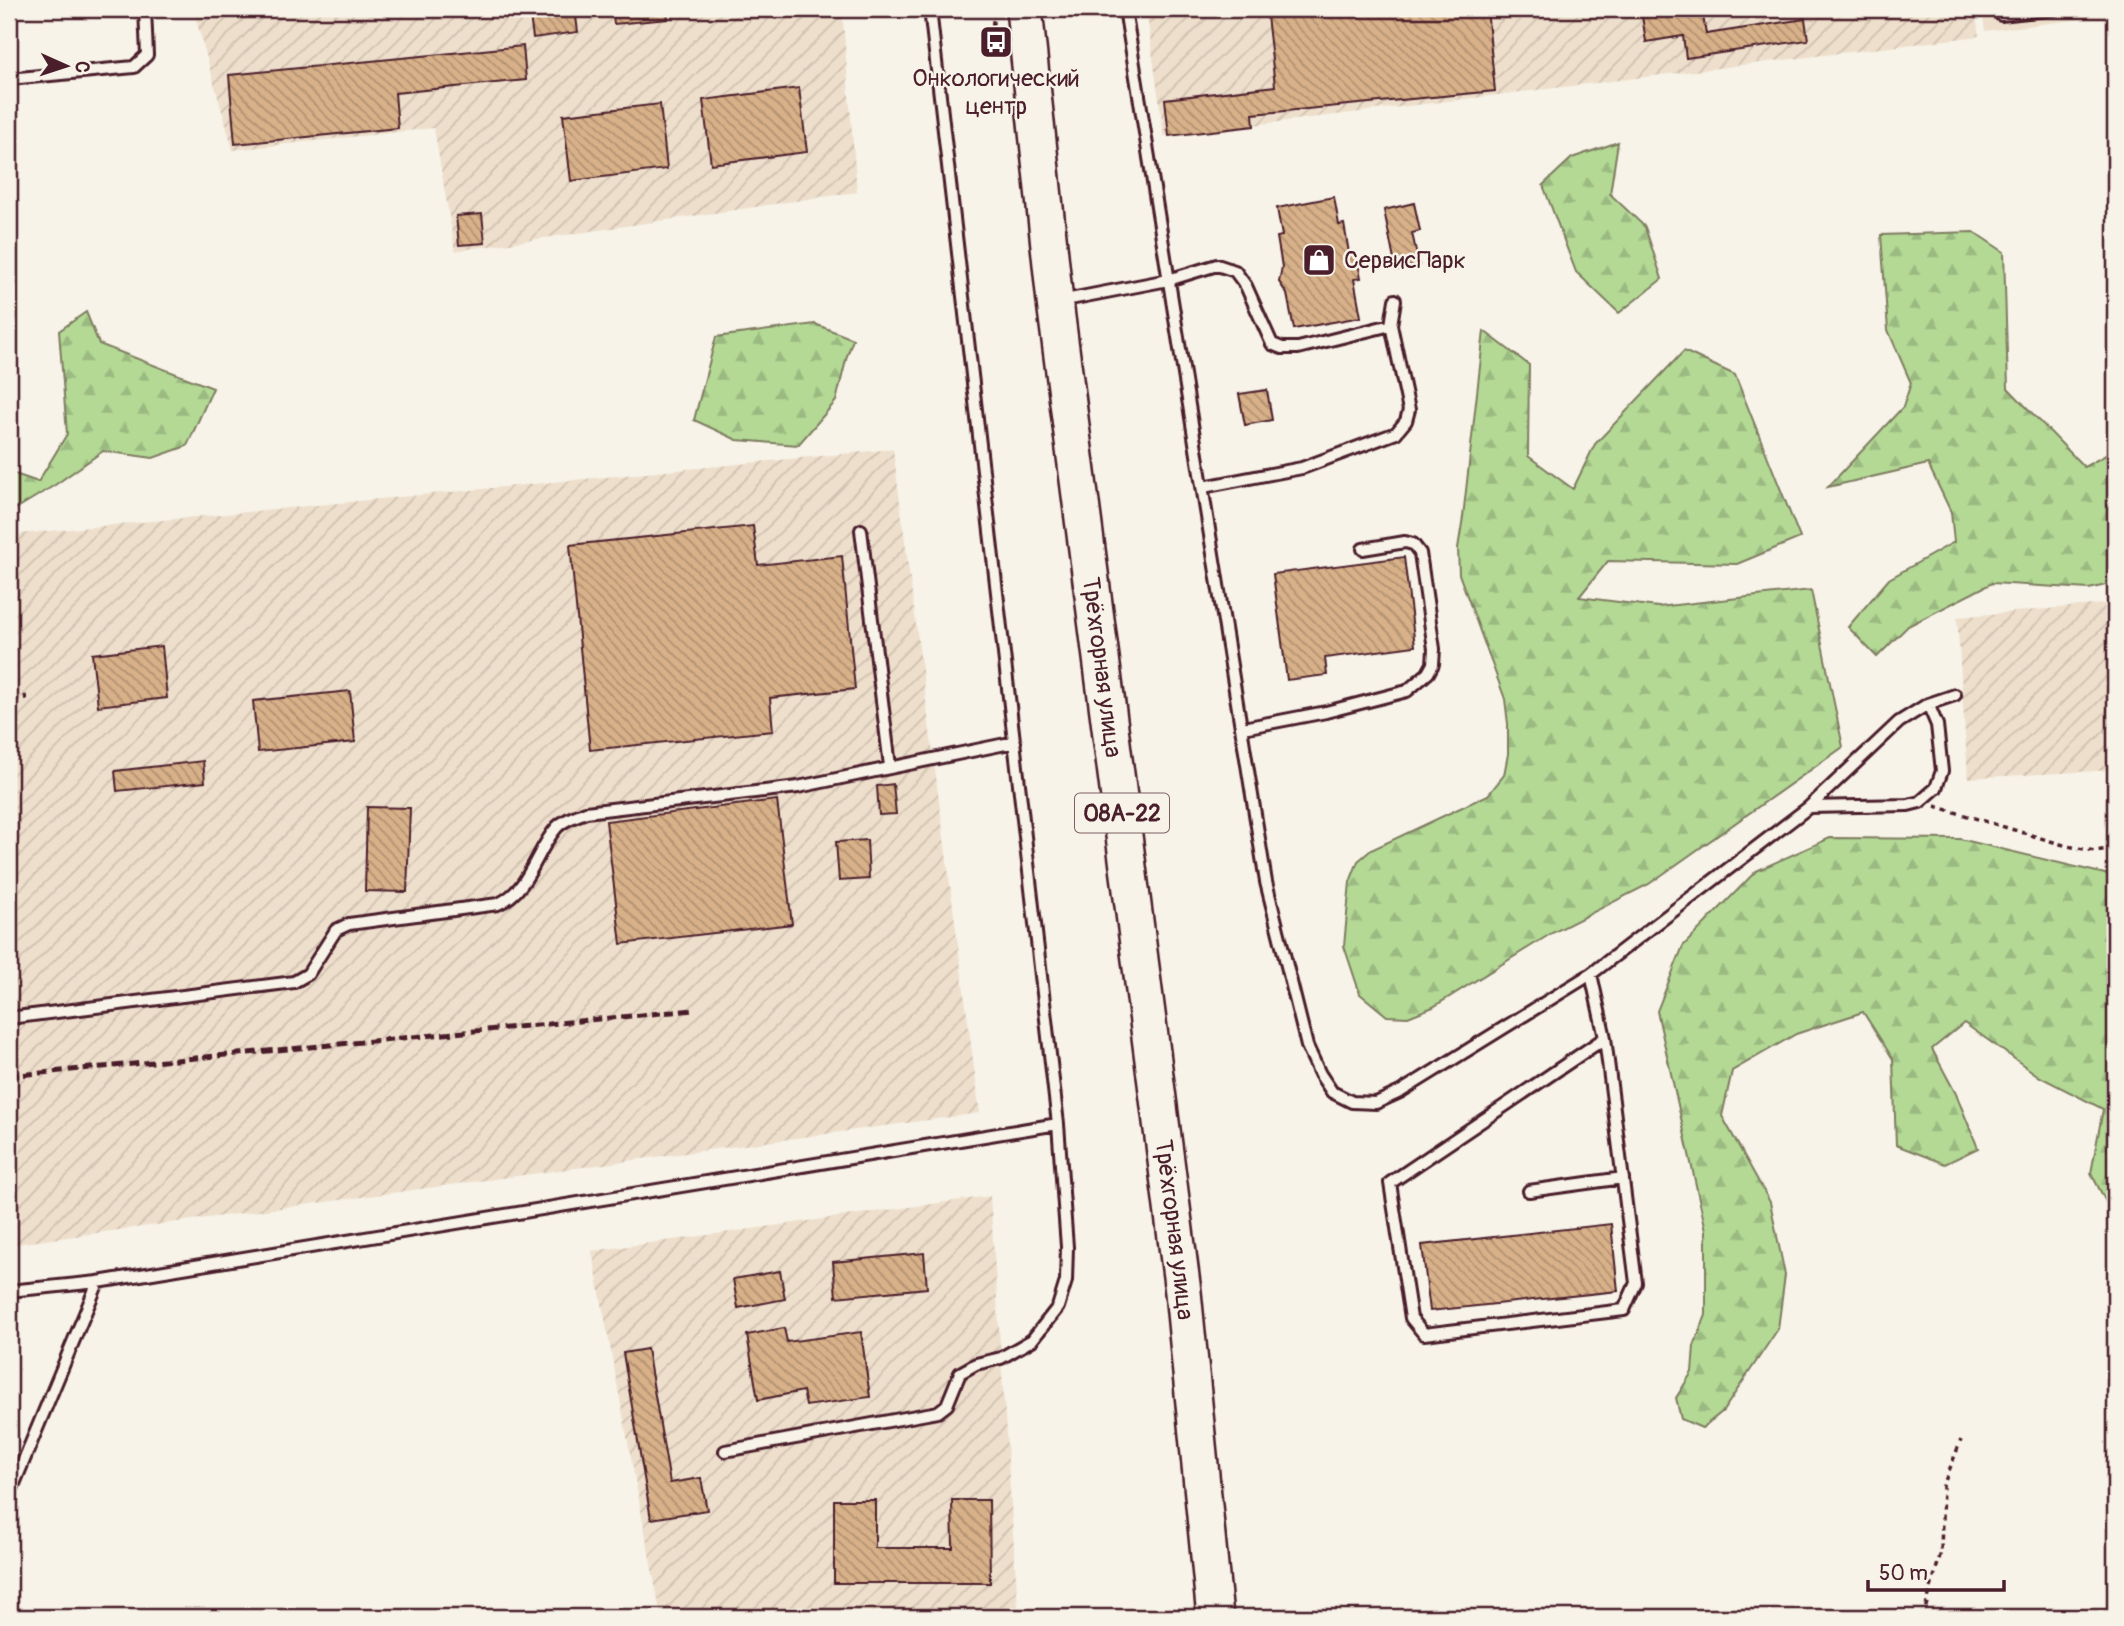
<svg xmlns="http://www.w3.org/2000/svg" width="2124" height="1626" viewBox="0 0 2124 1626" font-family="Pangolin,sans-serif">
	<style>
		.built { fill: #eedfcc }
		.industrial { fill: url(#industrial-furrows) }
		.forest { fill: url(#forest-firs); stroke: #7e7c60; stroke-width: 2 }
		.building { fill: url(#building-back-hatch); stroke: #4a1f2b; stroke-width: 2 }
		.lines { fill: none; stroke-linecap: round; stroke-linejoin: round }
		.service-casing { stroke: #4a1f2b; stroke-width: 16 }
		.trunk-casing { stroke: #4a1f2b; stroke-width: 40 }
		.path { stroke: #4a1f2b; stroke-width: 3.5; stroke-dasharray: 5 5; stroke-linecap: butt }
		.service { stroke: #f7f3e8; stroke-width: 10 }
		.trunk { stroke: #f7f3e8; stroke-width: 35 }
		.rail { stroke: #4a1f2b; stroke-width: 5; stroke-dasharray: 10 5; stroke-linecap: butt }
		.labels { text-anchor: middle; stroke-width: 5; stroke-linejoin: round; paint-order: stroke }
		.shield { fill: #f7f3e8; stroke: #7e5f64; stroke-width: 2 }
		.shield-label { font-size: 23px; font-weight: bold; fill: #4a1f2b }
		.poi-label { font-size: 24px; fill: #4a1f2b; stroke: #f7f3e8 }
		.street-label { font-size: 24px; fill: #4a1f2b; stroke: #f7f3e8 }
	</style>
	<defs>
		<pattern id="industrial-furrows" width="10" height="10" patternUnits="userSpaceOnUse" patternTransform="scale(1.75)"><rect width="10" height="10" fill="#eedfcc"/><path d="M-1 1l2-2M0 10L10 0M9 11l2-2" fill="none" stroke="#cebfaf"/></pattern>
		<pattern id="forest-firs" width="22" height="20" patternUnits="userSpaceOnUse" patternTransform="scale(1.75)"><rect width="22" height="20" fill="#b3d995"/><path d="M5 1l3.5 6h-7zM16 11l3.5 6h-7z" fill="#9bba81"/></pattern>
		<pattern id="building-back-hatch" width="6" height="6" patternUnits="userSpaceOnUse" patternTransform="scale(1.75)"><rect width="6" height="6" fill="#d8b189"/><path d="M-1 5l2 2M0 0l6 6M5-1l2 2" fill="none" stroke="#b18f70"/></pattern>
	</defs>
	<rect width="100%" height="100%" fill="#f7f3e8"/>
	<filter id="ink" filterUnits="userSpaceOnUse"><feTurbulence type="fractalNoise" baseFrequency=".0143" numOctaves="2"/><feDisplacementMap in="SourceGraphic" scale="14" xChannelSelector="R" yChannelSelector="G"/><feConvolveMatrix kernelMatrix="1 2 1 2 8 2 1 2 1" color-interpolation-filters="sRGB"/></filter>
	<g filter="url(#ink)">
		<path class="built" d="M1982 9H2115V15L1985 31Z"/>
		<path class="industrial" d="M193 9H842L857 192 455 251 434 128 233 150Z
			M1146 9H1975L1979 36 1164 136Z
			M893 449 980 1113 9 1245V535Z
			M2115 603V770L1968 778 1957 617Z
			M990 1196 1018 1607 803 1617H661L592 1251Z"/>
		<path class="forest" d="M1618 142 1610 194 1645 227 1662 279 1619 313 1576 272 1543 185 1572 158Z
			M1974 232 2004 252 2008 388 2084 467 2115 450V583L2089 589 1992 583 1908 626 1877 657 1848 627 1889 579 1954 542 1951 512 1928 464 1828 487 1903 407 1911 383 1888 330 1881 235Z
			M86 312 99 344 213 388 187 446 153 458 103 451 55 485 9 513V472L38 482 67 434 59 331Z
			M815 324 853 339 847 356 836 401 798 445 737 440 694 420 716 337Z
			M1484 331 1529 365 1528 456 1573 489 1595 444 1684 351 1735 375 1800 538 1737 564 1608 561 1579 597 1658 607 1811 590 1843 747 1649 884 1552 933 1433 1007 1408 1017 1387 1016 1360 994 1344 946 1350 882 1358 861 1371 850 1488 795 1504 775 1508 754V724L1505 699 1459 574 1458 548 1463 517Z
			M1830 838 1960 839 2105 874 2115 873V1219L2091 1173 2103 1109 2040 1077 1964 1023 1932 1049 1956 1094 1978 1148 1945 1164 1896 1145 1893 1059 1863 1012 1796 1034 1732 1071 1722 1116 1770 1202 1785 1275 1778 1329 1723 1411 1702 1428 1681 1419 1676 1398 1692 1372 1694 1346 1706 1315V1230L1657 1011 1683 946 1756 871Z"/>
		<path class="building" d="M529 9H575L578 32 533 38Z
			M612 9H667L668 19 614 24Z
			M1365 9H1487L1495 91 1253 114 1254 126 1169 136 1165 99 1275 86 1267 16Z
			M1641 9H1702L1706 34 1805 19 1808 40 1686 58 1683 36 1646 42Z
			M523 46 526 80 395 93 398 128 235 144 229 75Z
			M799 88 807 152 711 164 703 100Z
			M660 104 667 169 571 181 563 115Z
			M1334 197 1339 225 1344 224 1349 253 1356 252 1361 278 1354 279 1361 317 1294 329 1287 294 1279 282 1282 267 1277 237 1282 236 1277 208Z
			M1414 203 1420 231 1412 233 1419 265 1396 270 1384 210Z
			M482 214 485 243 459 245 456 216Z
			M1267 390 1272 420 1245 425 1239 394Z
			M753 526 758 565 842 556 855 689 770 698 773 731 590 750 570 545Z
			M1404 557 1415 646 1325 658 1327 675 1287 680 1273 574Z
			M162 646 167 698 98 706 92 654Z
			M350 691 355 742 258 752 253 701Z
			M203 761 205 782 117 791 115 771Z
			M893 784 896 814 879 815 877 786Z
			M777 800 792 924 621 944 606 821Z
			M367 807 410 808 407 892 365 891Z
			M867 840 869 879 839 881 836 842Z
			M1611 1224 1618 1291 1430 1311 1422 1245Z
			M924 1253 927 1288 836 1297 833 1262Z
			M780 1271 785 1299 738 1308 733 1279Z
			M784 1328 787 1342 861 1332 870 1397 806 1406 803 1391 758 1400 747 1335Z
			M647 1349 670 1483 701 1478 707 1510 651 1519 623 1353Z
			M834 1500H875V1548H953L952 1500H989L990 1583H834Z"/>
		<g class="lines">
			<defs>
				<path id="service" d="M1125 9 1266 882 1307 1046 1320 1074 1332 1092 1352 1102 1376 1103 1400 1092 1591 974 1809 807 1899 722 1928 704 1955 695
					M2001 15 2055 9
					M9 79 134 67 147 55 145 9
					M1060 301 1168 280 1217 265 1235 271 1246 286 1272 344 1282 348H1298L1391 325 1395 300
					M1203 487 1302 468 1396 433 1406 421 1409 410 1391 325
					M861 530 890 766
					M1243 728 1326 712 1407 691 1428 673 1433 664 1434 649 1420 553 1413 544 1405 542 1363 549
					M1809 807 1908 805 1920 802 1936 788 1942 771 1937 725 1928 704
					M1591 974 1605 1038 1636 1283 1624 1310 1424 1334 1411 1318 1390 1183 1605 1038
					M9 1018 294 982 308 974 336 930 349 924 498 904C530 890 535 852 557 827 565 819 576 816 586 812L798 787 1015 742
					M1529 1191 1623 1178
					M9 1291 98 1282
					M725 1451 938 1412 947 1405 960 1373 976 1364 1001 1358 1032 1340 1058 1307 1066 1281 1067 1247 1058 1124 930 9
					M9 1496 98 1282 1058 1124"/>
				<g id="trunk">
					<path id="s1" d="M1024 9 1055 302 1183 1292 1215 1617"/>
				</g>
			</defs>
			<use href="#service" class="service-casing"/>
			<use href="#trunk" class="trunk-casing"/>
			<path class="path" d="M991 45 994 9
				M1935 806 2067 846 2095 851 2115 848
				M1923 1617 1941 1552 1943 1486 1961 1440"/>
			<use href="#service" class="service"/>
			<use href="#trunk" class="trunk"/>
			<path class="rail" d="M9 700 27 697
				M9 1076 693 1010"/>
		</g>
	</g>
	<defs>
		<symbol id="bus-square" viewBox="-11 -11 22 22"><rect x="-9" y="-9" width="18" height="18" rx="4" fill="#4a1f2b" stroke="#f7f3e8"/><path d="M-5-6H5V4H4V6H2V4H-2V6H-4V4H-5ZM-3.5-4V0h7V-4ZM-3.5 1.2v1.5H-2V1.2ZM2 1.2v1.5H3.5V1.2Z" fill="#fff"/></symbol>
		<symbol id="shop-square" viewBox="-11 -11 22 22"><rect x="-9" y="-9" width="18" height="18" rx="4" fill="#4a1f2b" stroke="#f7f3e8"/><path d="M-5-2.5h2.3a2.7 3.5 0 0 1 5.4 0H5L5.5 6h-11ZM-1.5-2.5h3a1.5 2.3 0 0 0-3 0Z" fill="#fff"/></symbol>
	</defs>
	<g fill-rule="evenodd">
		<use href="#bus-square" x="977" y="23" width="38" height="38"/>
		<use href="#shop-square" x="1300" y="241" width="38" height="38"/>
	</g>
	<g class="labels">
		<rect class="shield" x="1075" y="793.5" width="94" height="39" rx="5"/>
		<g class="shield-label">
			<text x="1122" y="821">08А-22</text>
		</g>
		<g class="poi-label">
			<text x="996" y="86">Онкологический<tspan x="996" dy="28">центр</tspan></text>
			<text x="1344" y="268" text-anchor="start">СервисПарк</text>
		</g>
		<g class="street-label">
			<text dy="8" stroke="none"><textPath href="#s1" startOffset="663">Трёхгорная улица</textPath></text>
			<text dy="8" stroke="none"><textPath href="#s1" startOffset="1230">Трёхгорная улица</textPath></text>
		</g>
	</g>
	<rect width="2124" height="1626" fill="none" stroke="#f7f3e8" stroke-width="35"/>
	<rect x="18" y="18" width="2089" height="1591" fill="none" stroke="#4a1f2b" stroke-width="2.5" filter="url(#ink)"/>
	<g transform="translate(66 66) rotate(93)" stroke="#f7f3e8" stroke-width="5" paint-order="stroke">
	<path d="M0-5L12 26L0 18L-12 26Z" fill="#4a1f2b"/>
	<text y="-10" font-size="19" font-weight="bold" text-anchor="middle" fill="#4a1f2b">С</text>
	</g>
	<path d="M1868 1580v10h136v-10" fill="none" stroke="#4a1f2b" stroke-width="3.5"/>
	<text x="1879" y="1580" font-size="21" fill="#4a1f2b" stroke="#f7f3e8" stroke-width="5" paint-order="stroke">50 m</text>
</svg>
